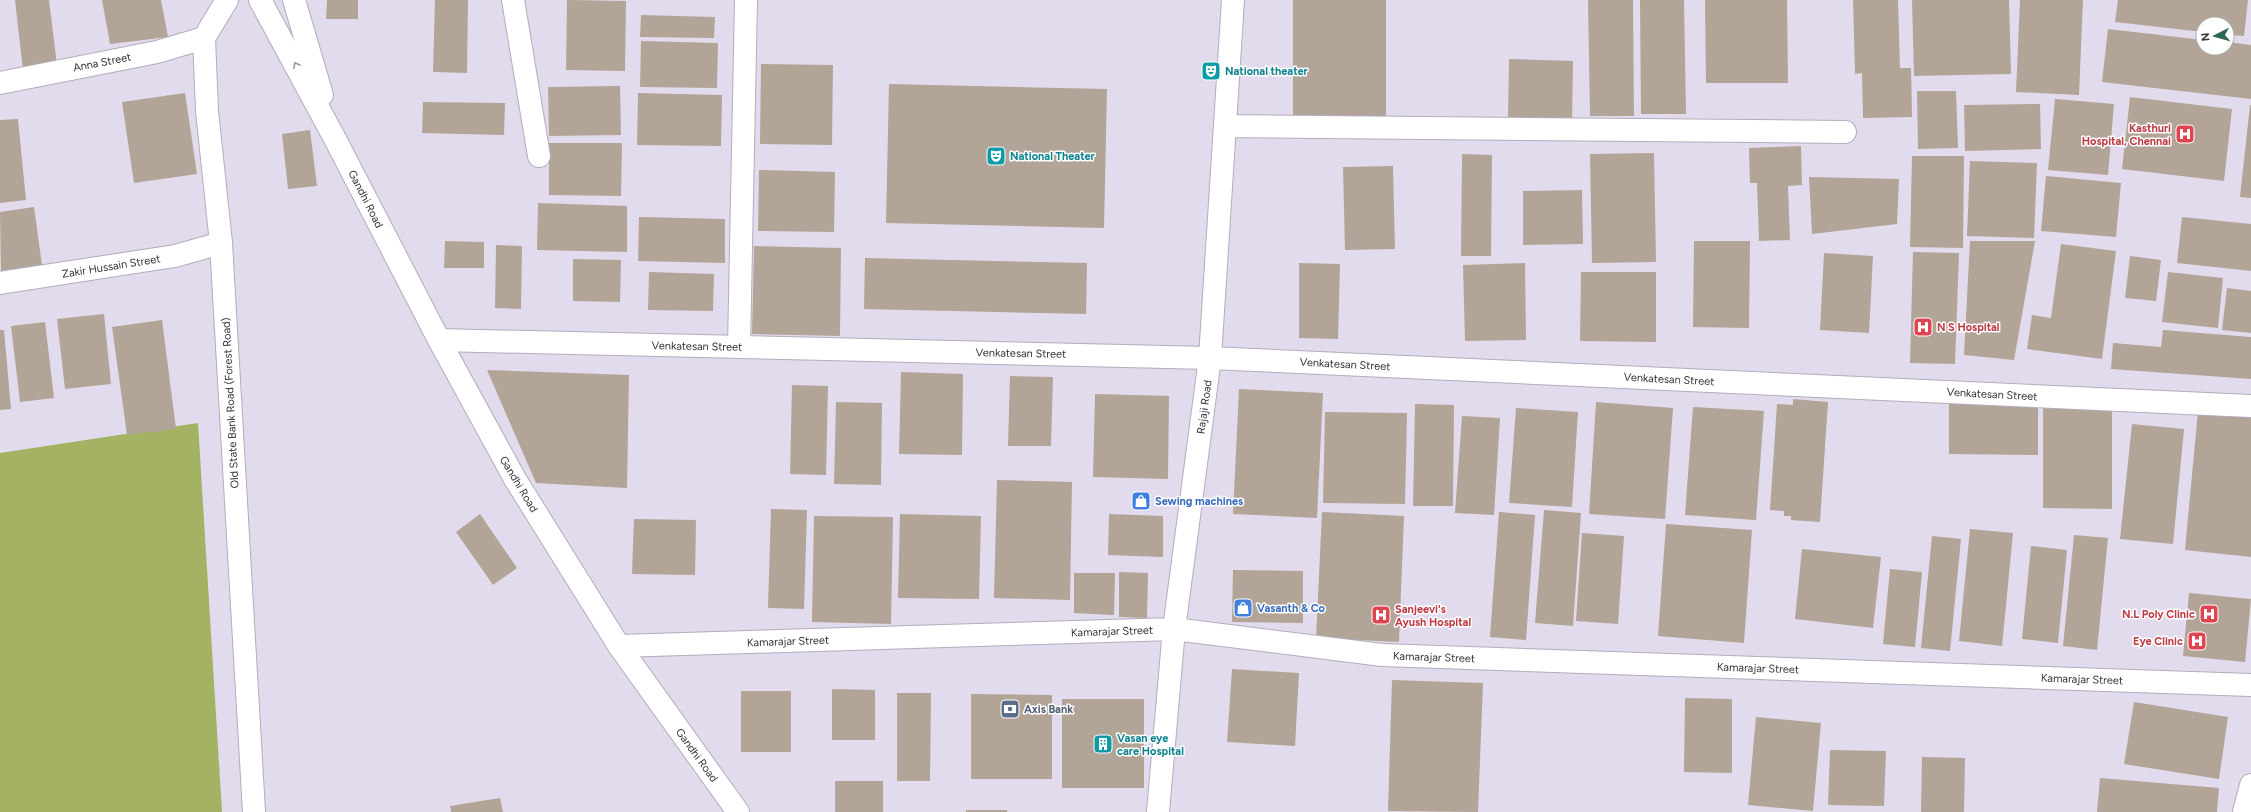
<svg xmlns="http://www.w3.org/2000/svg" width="2251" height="812" viewBox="0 0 2251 812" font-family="Figtree,sans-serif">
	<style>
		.forest { fill: #a4b263 }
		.building { fill: #b2a496 }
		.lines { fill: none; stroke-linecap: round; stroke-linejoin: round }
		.street-casing { stroke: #b2acbd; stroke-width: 24 }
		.secondary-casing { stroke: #b2acbd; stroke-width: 24 }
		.street { stroke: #fff; stroke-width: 22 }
		.secondary { stroke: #fff; stroke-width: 22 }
		.oneway { stroke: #99989b }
		.labels { text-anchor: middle; stroke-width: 3; stroke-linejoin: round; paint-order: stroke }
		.street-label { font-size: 11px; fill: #333037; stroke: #fff }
		.culture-label { font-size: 11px; font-weight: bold; fill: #0d838f; stroke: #fff; text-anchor: start }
		.health-label { font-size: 11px; font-weight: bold; fill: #be3a42; stroke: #fff; text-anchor: end }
		.shop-label { font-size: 11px; font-weight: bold; fill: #366cbe; stroke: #fff; text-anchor: start }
		.service-label { font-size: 11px; font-weight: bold; fill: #4e5e75; stroke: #fff; text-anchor: start }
	</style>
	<rect width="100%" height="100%" fill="#e2dbed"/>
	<path class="forest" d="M198 423 222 812H0V453Z"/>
	<path class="building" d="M15 0H49L57 65 23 70Z
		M102 0H161L168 37 110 44Z
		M327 0H358V19H326Z
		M435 0H468L467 73 433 72Z
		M567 0 626 1 625 71 566 70Z
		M1293 0H1386V118H1293Z
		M1588 0H1633L1634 116H1590Z
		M1640 0H1684L1686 114H1641Z
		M1705 0H1787L1788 83H1706Z
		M1853 0H1898L1900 68H1911L1912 117 1863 118 1862 73 1855 74Z
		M1912 0H2009L2011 74 1914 76Z
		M2020 0H2083L2079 95 2016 92Z
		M2118 0H2248L2244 36 2227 35V24H2203V32L2115 22Z
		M641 15 715 17 714 38 640 37Z
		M2108 29 2203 40V48H2227V42L2251 45V99L2102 82Z
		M641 41 718 43 717 88 640 87Z
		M1509 59 1573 61 1572 122 1508 120Z
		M761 64 833 65 832 145 760 144Z
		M889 84 1107 89 1104 228 886 223Z
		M620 86 621 135 549 136 548 87Z
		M1917 91H1956L1958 148 1918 149Z
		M185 93 197 174 134 183 122 102Z
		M638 93 722 95 721 146 637 145Z
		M2130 97 2232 109 2224 181 2122 169Z
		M2055 99 2114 104 2108 175 2048 170Z
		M423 102 505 103 504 135 422 133Z
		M2040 104 2041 149 1965 151 1964 105Z
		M2250 105H2251V198L2240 197Z
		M18 119 26 200 0 203V120Z
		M310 130 317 186 288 189 282 134Z
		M549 143H622L621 196 549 195Z
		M1801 146 1802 185 1788 186 1790 240 1759 241 1757 183H1750L1749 148Z
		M1654 153 1656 262 1592 263 1590 154Z
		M1462 154 1492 155 1491 256H1461Z
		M1912 156H1964L1963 248 1910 247Z
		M1970 161 2037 163 2034 238 1967 236Z
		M1393 166 1395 249 1345 250 1343 167Z
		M759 170 835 172 834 232 758 231Z
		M2046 176 2121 183 2116 237 2041 231Z
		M1809 177 1899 179 1897 224 1812 234Z
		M1582 190 1583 244 1523 245V191Z
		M538 203 627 206V252L537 250Z
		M34 207 42 265 1 271 0 212Z
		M639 217 725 219V263L638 261Z
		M2182 217 2251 224V271L2177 263Z
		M445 241 484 242V268H444Z
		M1694 241H1750L1749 328 1693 327Z
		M1970 241H2035L2014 360 1964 355Z
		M2061 244 2116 251 2102 359 2027 349 2032 315 2051 318Z
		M496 245 522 246 521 309 495 308Z
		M754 246 841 248 840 336 752 334Z
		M1913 252 1959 253 1955 364 1910 363Z
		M1824 253 1873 256 1869 333 1820 330Z
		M2130 256 2161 260 2156 301 2125 298Z
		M865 258 1087 263 1086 314 864 309Z
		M573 259 621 260 620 302 573 301Z
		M1299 263 1340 264 1338 339 1299 338Z
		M1525 263 1526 340 1465 341 1463 265Z
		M649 272 714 274 713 311 648 310Z
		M1581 272H1656V342L1580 341Z
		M2168 272 2223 278 2218 328 2162 322Z
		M2227 288 2251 291V333L2222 330Z
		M104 314 111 384 65 389 57 319Z
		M162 320 176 429 127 435 112 327Z
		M45 322 54 398 20 402 11 326Z
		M0 330H4L11 409 0 410Z
		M2163 330 2251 337V379L2111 369 2113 343 2161 347Z
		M487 370 629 375 627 488 536 483Z
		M901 372 963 374 962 455 899 454Z
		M1010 376 1053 377 1051 446H1008Z
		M792 385 828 386 826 475 790 474Z
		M1239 389 1323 393 1317 518 1233 514Z
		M1095 394 1169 396 1168 479 1093 477Z
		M1793 399 1828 402 1820 522 1791 520V516H1784V511L1770 510 1777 404 1793 405Z
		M1949 400 2038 401V455L1949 454Z
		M836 402 882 403 881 485 834 484Z
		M1596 402 1673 408 1665 519 1589 514Z
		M1415 404 1454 405 1453 506H1413Z
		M2043 405H2112V509L2043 508Z
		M1693 407 1764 411 1756 520 1685 515Z
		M1516 408 1578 412 1572 507 1509 503Z
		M2198 411 2251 416V557L2185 550Z
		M1325 412 1407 413 1405 504 1323 503Z
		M1462 416 1500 418 1494 515 1455 513Z
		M2132 424 2184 429 2173 544 2120 539Z
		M997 480 1072 482 1070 600 994 598Z
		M771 509 807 510 804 609 768 608Z
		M1544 510 1581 513 1573 626 1535 623Z
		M1322 512 1404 516 1399 642 1316 638Z
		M1499 512 1535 515 1526 640 1490 637Z
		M480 514 517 568 493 585 456 532Z
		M900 514 981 516 979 599 898 598Z
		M1109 514 1163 516V557L1108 555Z
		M814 516 893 517 891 624 812 622Z
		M634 519 696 520 695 575 632 574Z
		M1666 524 1752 530 1744 643 1658 636Z
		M1970 529 2013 533 2002 646 1959 641Z
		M1582 533 1624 536 1618 624 1576 621Z
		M2074 535 2108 538 2097 650 2063 646Z
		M1932 536 1961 539 1950 651 1921 648Z
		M2031 546 2067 550 2058 643 2022 639Z
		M1802 549 1881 557 1873 628 1795 619Z
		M1890 569 1922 572 1915 647 1883 644Z
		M1233 570 1303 571V623L1232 622Z
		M1119 572 1148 573 1147 618 1119 617Z
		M1074 573H1115L1114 615 1074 613Z
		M2189 593 2251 599 2245 662 2183 656Z
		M1232 669 1299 673 1295 746 1227 742Z
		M1392 680 1483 683 1478 812 1388 811Z
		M832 689 875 690V740H832Z
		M741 691H791V752H741Z
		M897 693H931L930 781H897Z
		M971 694 1052 695V779H971Z
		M1685 698 1732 699V773L1684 772Z
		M1062 699H1144V788H1062Z
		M2134 702 2228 717 2219 779 2124 764Z
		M1756 717 1821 723 1813 811 1748 805Z
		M1830 750 1886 751 1884 806 1828 805Z
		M1922 757 1965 758 1964 812H1921Z
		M2100 778 2219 788 2217 812H2097Z
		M835 781H883V812H835Z
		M500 798 503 812H451L450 806Z
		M966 810H1007V812H966Z"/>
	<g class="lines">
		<defs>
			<path id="street" d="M513 0 539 156
				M0 83 157 52 204 38
				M1226 126 1845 132
				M0 283 175 256 221 243
				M439 340 1210 358 2251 406
				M739 347 746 0
				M619 646 1174 629 1382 655 2251 685
				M1158 812 1174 629 1210 358 1233 0
				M2244 812 2251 785"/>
			<path id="secondary" d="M227 0 204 38 207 111 221 243 254 812
				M260 0 334 137 439 340 515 479 619 646 738 812
				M294 0 322 95"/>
		</defs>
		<use href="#street" class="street-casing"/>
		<use href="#secondary" class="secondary-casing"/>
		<use href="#street" class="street"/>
		<use href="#secondary" class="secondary"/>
	</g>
	<defs><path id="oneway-chevron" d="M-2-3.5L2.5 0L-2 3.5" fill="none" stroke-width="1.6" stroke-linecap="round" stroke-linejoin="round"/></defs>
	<use class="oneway" href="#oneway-chevron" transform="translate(296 65) rotate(-119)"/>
	<defs>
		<symbol id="theatre-square" viewBox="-11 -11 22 22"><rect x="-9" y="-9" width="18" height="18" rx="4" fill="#0f9aa8" stroke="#fff"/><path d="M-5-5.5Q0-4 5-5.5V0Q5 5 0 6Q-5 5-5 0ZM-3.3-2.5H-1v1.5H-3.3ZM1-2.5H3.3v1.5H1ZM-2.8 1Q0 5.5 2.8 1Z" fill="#fff"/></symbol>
		<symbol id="hospital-square" viewBox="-11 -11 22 22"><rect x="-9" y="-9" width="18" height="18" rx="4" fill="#e0444e" stroke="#fff"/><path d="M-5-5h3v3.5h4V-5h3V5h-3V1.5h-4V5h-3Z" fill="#fff"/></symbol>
		<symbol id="shop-square" viewBox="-11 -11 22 22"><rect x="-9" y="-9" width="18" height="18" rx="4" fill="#3f7fe0" stroke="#fff"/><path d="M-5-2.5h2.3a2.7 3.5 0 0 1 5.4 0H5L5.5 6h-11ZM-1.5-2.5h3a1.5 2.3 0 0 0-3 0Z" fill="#fff"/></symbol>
		<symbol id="bank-square" viewBox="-11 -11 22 22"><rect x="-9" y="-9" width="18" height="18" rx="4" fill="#5c6f8a" stroke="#fff"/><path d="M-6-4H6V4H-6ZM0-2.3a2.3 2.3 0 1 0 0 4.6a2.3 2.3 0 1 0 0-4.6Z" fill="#fff"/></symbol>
		<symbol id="building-square" viewBox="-11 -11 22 22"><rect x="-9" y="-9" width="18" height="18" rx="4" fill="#0f9aa8" stroke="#fff"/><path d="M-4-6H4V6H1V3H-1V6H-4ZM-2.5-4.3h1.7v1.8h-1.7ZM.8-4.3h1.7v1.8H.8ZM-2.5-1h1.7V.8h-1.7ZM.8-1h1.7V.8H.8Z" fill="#fff"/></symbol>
	</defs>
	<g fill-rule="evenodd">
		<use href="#theatre-square" x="1200" y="60" width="22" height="22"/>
		<use href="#hospital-square" x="2174" y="123" width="22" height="22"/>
		<use href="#theatre-square" x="985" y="145" width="22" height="22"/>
		<use href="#hospital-square" x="1912" y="316" width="22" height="22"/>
		<use href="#shop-square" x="1130" y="490" width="22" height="22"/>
		<use href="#shop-square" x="1232" y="597" width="22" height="22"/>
		<use href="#hospital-square" x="2198" y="603" width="22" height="22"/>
		<use href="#hospital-square" x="1370" y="604" width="22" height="22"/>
		<use href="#hospital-square" x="2186" y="630" width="22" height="22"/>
		<use href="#bank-square" x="999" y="698" width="22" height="22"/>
		<use href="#building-square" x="1092" y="733" width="22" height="22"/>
	</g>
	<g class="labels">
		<g class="street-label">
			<text transform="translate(102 62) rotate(-11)" y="4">Anna Street</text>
			<text transform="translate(366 199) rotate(63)" y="4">Gandhi Road</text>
			<text transform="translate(111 266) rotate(-9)" y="4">Zakir Hussain Street</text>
			<text transform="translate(697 346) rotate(1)" y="4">Venkatesan Street</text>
			<text transform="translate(1021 353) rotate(1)" y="4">Venkatesan Street</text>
			<text transform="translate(1345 364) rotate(3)" y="4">Venkatesan Street</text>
			<text transform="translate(1669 379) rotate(3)" y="4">Venkatesan Street</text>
			<text transform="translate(1992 394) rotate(3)" y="4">Venkatesan Street</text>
			<text transform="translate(230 403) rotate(-93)" y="4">Old State Bank Road (Forest Road)</text>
			<text transform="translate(1204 407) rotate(-82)" y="4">Rajaji Road</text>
			<text transform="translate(519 484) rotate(59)" y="4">Gandhi Road</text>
			<text transform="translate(1112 631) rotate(-2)" y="4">Kamarajar Street</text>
			<text transform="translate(788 641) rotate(-2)" y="4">Kamarajar Street</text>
			<text transform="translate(1434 657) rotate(2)" y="4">Kamarajar Street</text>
			<text transform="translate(1758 668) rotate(2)" y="4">Kamarajar Street</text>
			<text transform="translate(2082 679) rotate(2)" y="4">Kamarajar Street</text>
			<text transform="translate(697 755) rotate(54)" y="4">Gandhi Road</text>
		</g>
		<g class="culture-label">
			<text x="1225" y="75">National theater</text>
			<text x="1010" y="160">National Theater</text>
			<text x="1117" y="742">Vasan eye<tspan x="1117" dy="13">care Hospital</tspan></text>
		</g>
		<g class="health-label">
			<text x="2171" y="132">Kasthuri<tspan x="2171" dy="13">Hospital, Chennai</tspan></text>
			<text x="1937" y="331" text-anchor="start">N S Hospital</text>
			<text x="1395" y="613" text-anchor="start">Sanjeevi's<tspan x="1395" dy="13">Ayush Hospital</tspan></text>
			<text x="2195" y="618">N.L Poly Clinic</text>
			<text x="2183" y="645">Eye Clinic</text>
		</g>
		<g class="shop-label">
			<text x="1155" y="505">Sewing machines</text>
			<text x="1257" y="612">Vasanth &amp; Co</text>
		</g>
		<g class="service-label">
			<text x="1024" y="713">Axis Bank</text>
		</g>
	</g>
	<g transform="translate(2215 36) rotate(264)"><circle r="19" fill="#ffffff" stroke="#adacaf"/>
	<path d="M0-3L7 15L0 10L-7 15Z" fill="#2b6a56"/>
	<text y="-6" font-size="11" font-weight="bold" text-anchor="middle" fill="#333037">N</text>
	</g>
</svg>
